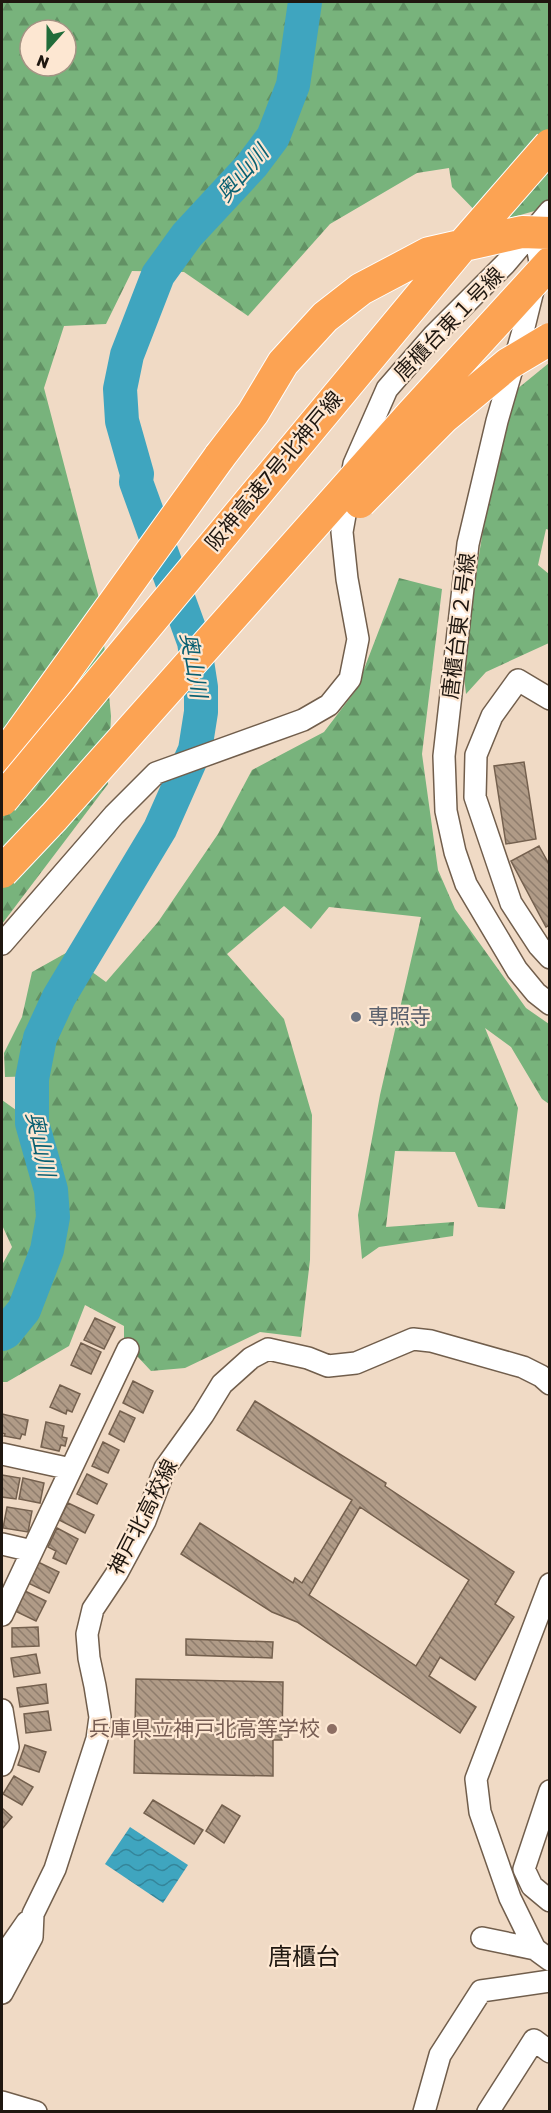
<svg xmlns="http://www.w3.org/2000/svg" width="551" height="2113" viewBox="0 0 551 2113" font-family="Rubik,'Noto Sans JP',sans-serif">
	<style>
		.forest { fill: url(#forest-firs); fill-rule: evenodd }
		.water { fill: url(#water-waves) }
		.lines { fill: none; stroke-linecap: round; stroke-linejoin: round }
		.river { stroke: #3fa5bf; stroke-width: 34 }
		.building { fill: url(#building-back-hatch); stroke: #74604e; stroke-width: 1.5; fill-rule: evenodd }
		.minor-casing { stroke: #715e4c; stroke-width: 24 }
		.highway-casing { stroke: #fff; stroke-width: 34 }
		.minor { stroke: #fff; stroke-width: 21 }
		.highway { stroke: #fca353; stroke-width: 32 }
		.highway-bridge-casing { stroke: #fff; stroke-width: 34; stroke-linecap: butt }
		.highway-bridge { stroke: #fca353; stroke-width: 32 }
		.worship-dot { fill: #6b7280; stroke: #fde7d2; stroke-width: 2 }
		.education-dot { fill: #8d6e63; stroke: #fde7d2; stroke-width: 2 }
		.labels { text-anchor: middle; stroke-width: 4.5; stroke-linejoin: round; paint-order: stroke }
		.street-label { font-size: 21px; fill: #1f1710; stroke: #fde7d2 }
		.worship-label { font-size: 21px; fill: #5b616d; stroke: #fde7d2; text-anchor: start }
		.education-label { font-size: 21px; fill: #785e54; stroke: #fde7d2; text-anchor: end }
		.water-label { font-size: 22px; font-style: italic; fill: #0a6072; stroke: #fde7d2 }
		.quarter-label { font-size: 24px; fill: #1f1710; stroke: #fde7d2 }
	</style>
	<defs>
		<pattern id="forest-firs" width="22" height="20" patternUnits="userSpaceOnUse" patternTransform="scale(1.5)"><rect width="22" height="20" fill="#78b37c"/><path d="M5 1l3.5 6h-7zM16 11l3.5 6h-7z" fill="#629164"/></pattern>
		<pattern id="water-waves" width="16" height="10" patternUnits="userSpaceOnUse" patternTransform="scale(1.5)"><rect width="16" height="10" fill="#3fa5bf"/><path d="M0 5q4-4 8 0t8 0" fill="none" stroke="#34859a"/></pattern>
		<pattern id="building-back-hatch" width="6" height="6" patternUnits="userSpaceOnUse" patternTransform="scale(1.5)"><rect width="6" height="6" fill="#b09b87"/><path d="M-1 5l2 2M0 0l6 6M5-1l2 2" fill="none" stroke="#8f7d6d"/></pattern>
	</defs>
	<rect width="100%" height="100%" fill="#f0dac5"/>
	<path class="forest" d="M2 2H549L550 200 545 208 488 224 452 187 449 168 417 173 330 224 248 316 184 272 132 271 106 324 64 326 44 388 100 602 111 716 108 784 2 924ZM30 30H66V66H30Z
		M549 363V530L546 529 538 565 549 574V643L486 672 466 694 462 660 485 518 511 394Z
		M399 578 442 589 422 754 438 870 455 909 526 1008 549 1024V1104L542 1099 511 1047 485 1028 518 1108 505 1209 478 1207 455 1152 395 1151 386 1227 454 1222 453 1236 379 1247 362 1259 358 1215 380 1095 421 917 329 907 311 929 284 906 227 954 284 1019 312 1115 310 1260 301 1337 260 1332 185 1368 151 1371 124 1342V1326L85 1305 69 1346 7 1382H2V1265L12 1247 2 1225V1100L16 1110 47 1103 40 1076 5 1077 4 1053 22 1017 32 972 66 953 106 982 158 922 218 834 252 770 324 732 356 690Z"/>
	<path class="water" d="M130 1827 188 1865 163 1903 105 1864Z"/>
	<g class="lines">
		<path class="river" d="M2 1334 6 1332 24 1310 47 1250 53 1217 51 1190 32 1123V1079L40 1038 59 997 160 829 195 750 201 712V687L194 642 136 482 137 474 122 421 120 389 127 355 158 275 187 235 252 165 273 137 293 85 305 2"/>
	</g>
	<path class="building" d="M524 762 536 839 506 844 494 766Z
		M539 846 550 866V925L546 927 511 861Z
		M95 1318 115 1327 104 1349 84 1340Z
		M81 1343 101 1352 91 1374 71 1365Z
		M133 1381 153 1391 143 1413 123 1403Z
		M60 1385 80 1394 72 1412 67 1410 66 1414 50 1407Z
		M255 1401 386 1483 385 1486 514 1572 495 1604 514 1617 475 1680 440 1657 429 1676 476 1707 460 1733 297 1622 272 1612 181 1554 200 1523 293 1583 295 1578 302 1583 352 1500 237 1430ZM360 1507 469 1580 416 1666 309 1595Z
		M120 1411 135 1418 124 1442 109 1434Z
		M2 1414 28 1420 25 1435 22 1434 20 1439 4 1436 5 1434 2 1433Z
		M46 1422 64 1426 62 1437 67 1438 65 1446 61 1445 59 1451 41 1447Z
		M103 1442 119 1450 108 1473 92 1466Z
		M87 1474 107 1484 97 1504 77 1494Z
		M2 1475 20 1478 16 1499 2 1497Z
		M23 1478 44 1483 40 1503 19 1499Z
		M68 1503 94 1515 85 1533 59 1520Z
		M7 1507 32 1511 28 1532 3 1528Z
		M57 1528 78 1539 66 1564 53 1558 56 1551 48 1547Z
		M38 1562 59 1572 49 1593 28 1583Z
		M25 1591 46 1601 36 1621 15 1611Z
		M38 1627 39 1646 12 1647V1628Z
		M186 1639 273 1642 272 1658 186 1655Z
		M36 1654 40 1673 14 1677 11 1658Z
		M136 1679 283 1682 282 1740H273V1776L134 1773Z
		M46 1684 48 1703 20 1707 17 1688Z
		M48 1711 51 1730 26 1733 24 1714Z
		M25 1745 46 1752 39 1772 18 1765Z
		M14 1776 33 1787 22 1805 3 1794Z
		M153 1800 203 1830 194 1844 144 1813Z
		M222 1805 240 1816 224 1843 206 1831Z
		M2 1808 12 1817 2 1829Z"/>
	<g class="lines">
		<defs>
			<path id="minor" d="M534 228 540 262 523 331 497 421 468 544 444 756 446 811 455 852 466 884 517 970 536 993 550 1004
				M550 699 518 680 492 716 476 755 475 797 511 903 539 946 550 958
				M2 944 114 815 156 773 303 720 329 705 350 679 358 639 347 579 342 532 354 464 387 389 434 335 505 264 550 211
				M2 1454 71 1469 128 1349
				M2 1544 32 1551
				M550 1584 476 1779 480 1812 510 1898 535 1949 550 1960
				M2 1615 71 1469
				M2 1710 8 1747 2 1765
				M550 1791 524 1869 532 1886 550 1901
				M482 1938 535 1949
				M2 1958 27 1922
				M2 1993 32 1937 33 1914 55 1869 97 1739 100 1717 95 1686 89 1658 87 1634 93 1609 117 1573 145 1521 165 1468 203 1415 222 1384 251 1358 268 1349 308 1358 328 1366 356 1363 413 1339 431 1341 523 1367 541 1376 550 1384
				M2 2102 36 2112
				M424 2112 440 2055 481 1991 550 1981
				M488 2112 534 2040 550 2052"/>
			<path id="highway" d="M2 759 220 456"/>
		</defs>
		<use href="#minor" class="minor-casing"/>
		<use href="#highway" class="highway-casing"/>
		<use href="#minor" class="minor"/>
		<use href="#highway" class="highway"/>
		<defs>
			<path id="highway-bridge" d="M220 456 253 413 283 363 325 317 361 289 429 253 522 232 550 233
				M360 502 443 418 508 364 550 339
				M2 800 462 246 550 145
				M2 872 54 817 411 415 550 263"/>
		</defs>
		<use href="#highway-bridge" class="highway-bridge-casing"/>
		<use href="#highway-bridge" class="highway-bridge"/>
	</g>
	<circle class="worship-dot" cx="356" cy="1017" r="6"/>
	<circle class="education-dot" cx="332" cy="1729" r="6"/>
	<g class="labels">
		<g class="street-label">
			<text transform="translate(449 324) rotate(-46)" y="7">唐櫃台東１号線</text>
			<text transform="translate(274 471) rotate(-50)" y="7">阪神高速7号北神戸線</text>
			<text transform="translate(459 626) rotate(-83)" y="7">唐櫃台東２号線</text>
			<text transform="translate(143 1517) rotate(-63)" y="7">神戸北高校線</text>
		</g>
		<g class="worship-label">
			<text x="368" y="1024">専照寺</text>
		</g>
		<g class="education-label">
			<text x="320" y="1736">兵庫県立神戸北高等学校</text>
		</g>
		<g class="water-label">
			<text transform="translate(242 173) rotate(-49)" y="8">奥山川</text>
			<text transform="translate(194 665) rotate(80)" y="8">奥山川</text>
			<text transform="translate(41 1144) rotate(78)" y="8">奥山川</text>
		</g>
		<g class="quarter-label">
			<text x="304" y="1965">唐櫃台</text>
		</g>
	</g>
	<rect width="551" height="2113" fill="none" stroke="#1f1710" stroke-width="6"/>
	<g transform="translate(48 48) rotate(201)"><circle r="28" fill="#fde7d2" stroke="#a49484" stroke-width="1.5"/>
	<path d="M0-4.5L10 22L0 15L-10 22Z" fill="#216c3a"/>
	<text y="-9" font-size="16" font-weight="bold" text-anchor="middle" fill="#1f1710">N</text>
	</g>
</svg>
